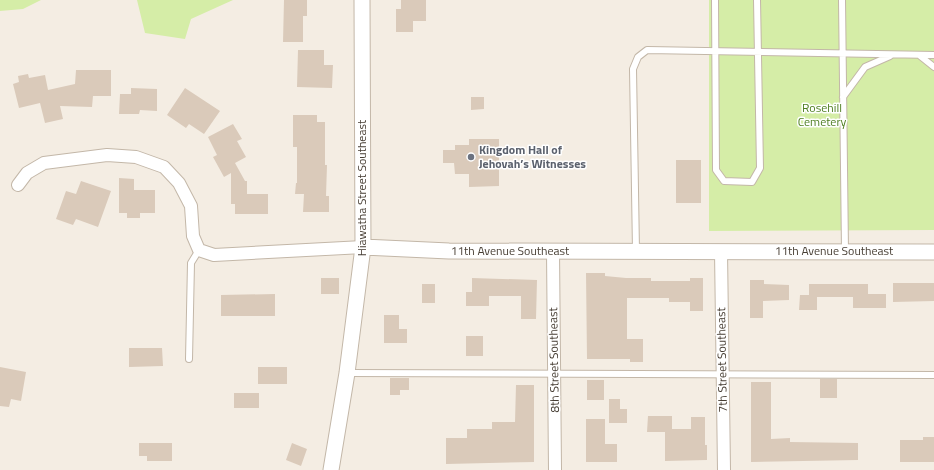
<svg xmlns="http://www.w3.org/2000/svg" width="934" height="470" viewBox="0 0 934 470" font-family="'Titillium Web',sans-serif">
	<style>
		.green { fill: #d5eda7 }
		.building { fill: #dacaba }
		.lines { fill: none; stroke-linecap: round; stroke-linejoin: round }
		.service-casing { stroke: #c3b7a8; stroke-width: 8 }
		.minor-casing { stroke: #c3b7a8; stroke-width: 14 }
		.tertiary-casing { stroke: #c3b7a8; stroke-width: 17 }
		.service { stroke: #fff; stroke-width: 6 }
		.minor { stroke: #fff; stroke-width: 12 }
		.tertiary { stroke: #fff; stroke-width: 15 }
		.worship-dot { fill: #6b7280; stroke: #fff; stroke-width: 1.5 }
		.labels { text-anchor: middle; stroke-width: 3; stroke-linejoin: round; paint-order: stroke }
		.park-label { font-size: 12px; fill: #4d7e20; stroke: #fff }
		.worship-label { font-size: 12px; font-weight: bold; fill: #5b616d; stroke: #fff; text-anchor: start }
		.street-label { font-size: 12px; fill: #463d33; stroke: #fff }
	</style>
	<rect width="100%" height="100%" fill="#f4ede3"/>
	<path class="green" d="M0 0H41L23 9 0 11Z
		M137 0H233L191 19 185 39 145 33Z
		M709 0H934V230L709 231Z"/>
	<path class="building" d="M284 0H307V16H303V42H283Z
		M401 0H426V21H413V32H396V9H401Z
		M298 50H324V65H333L332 88 297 87Z
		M76 70H111V96H93L92 107 60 106 63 119 45 123 40 103 19 108 13 84 19 82 18 76 28 74 29 78 45 75 48 90 75 84Z
		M131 88 157 89V111L140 110 139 114H119L120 94H131Z
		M185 88 220 111 204 134 189 124 186 128 167 115Z
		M471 97H484V109L471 110Z
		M293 115H317V122H325V165H327L326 196H329V212H303L304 194H295L296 183H297V147H293Z
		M233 124 242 139 237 141 246 157 235 163 245 181H247V194H268V214H235V204H231V173L224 177 213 157 217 155 208 137Z
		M469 139H499V186L469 187V174H455L454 163H443V150H455V145H469Z
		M676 160H701V203H676Z
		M119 178 134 179V190H155V213H140V218H127V213H119Z
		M81 181 111 191 98 227 76 219 73 225 56 219 66 191 76 194Z
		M586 273H605V276L626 278H651V281H690V278H703V311H690V302H669V298H627V339H643V362H630V359H587Z
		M321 278H339V294H321Z
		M472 278 537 280 536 319H521V296H489V306H466V292H472Z
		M750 280H764V284L789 285V300L763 301V318H750Z
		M893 283H934V301L893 302Z
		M422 284H435V303H422Z
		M809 284H868V294H886V308H853V297H817V310H799L800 295H809Z
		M275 294V316H221V295Z
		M384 315H399V329H407V343H384Z
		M466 336H483V356H466Z
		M129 348H162L163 366 129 367Z
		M0 367 26 372 21 401 11 399 9 407 0 406Z
		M258 367H287V384H258Z
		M390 378H409V390H400V395H390Z
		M820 379H837V398H820Z
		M587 380H604V400H587Z
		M751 382H771V439L790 438V442L858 443V460L751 462Z
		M516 385H534V462L446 464V438H467V429H492V422H515Z
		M234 393H259V408H234Z
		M609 399H620V409H627V423H609Z
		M648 416H672V429H691V417H705V445H707V460L665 461V432H647Z
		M586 419H605V444H617V462H586Z
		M923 437H934V462H900V440H923Z
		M139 443H172V461H147V456H139Z
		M292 443 307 449 301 466 286 460Z"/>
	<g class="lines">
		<defs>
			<path id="service" d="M715 0 716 170 724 181 752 182 760 168 757 0
				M842 0 845 251
				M919 55 934 67
				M843 97 865 67 890 56
				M636 251 633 69 638 57 647 50 934 55
				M189 359 191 263 199 250
				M348 373 934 375"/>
			<path id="minor" d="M18 185 27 173 44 163 107 155 136 157 164 167 179 183 191 206 193 236 199 250 214 255 363 247
				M553 251 555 470
				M721 251 724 470"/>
			<path id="tertiary" d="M363 247 449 251 934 252
				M331 470 347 373 363 247 362 0"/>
		</defs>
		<use href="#service" class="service-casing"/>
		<use href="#minor" class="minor-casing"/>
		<use href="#tertiary" class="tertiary-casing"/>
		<use href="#service" class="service"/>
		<use href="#minor" class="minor"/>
		<use href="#tertiary" class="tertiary"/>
	</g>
	<circle class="worship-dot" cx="471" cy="157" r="4"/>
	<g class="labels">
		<g class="park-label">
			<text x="822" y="112">Rosehill<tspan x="822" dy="14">Cemetery</tspan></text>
		</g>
		<g class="worship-label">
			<text x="479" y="154">Kingdom Hall of<tspan x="479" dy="14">Jehovah’s Witnesses</tspan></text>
		</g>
		<g class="street-label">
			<text transform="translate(362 188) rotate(-90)" y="4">Hiawatha Street Southeast</text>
			<text x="510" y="255">11th Avenue Southeast</text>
			<text x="834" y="255">11th Avenue Southeast</text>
			<text transform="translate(554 360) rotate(-91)" y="4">8th Street Southeast</text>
			<text transform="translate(722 360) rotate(-91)" y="4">7th Street Southeast</text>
		</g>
	</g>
</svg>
